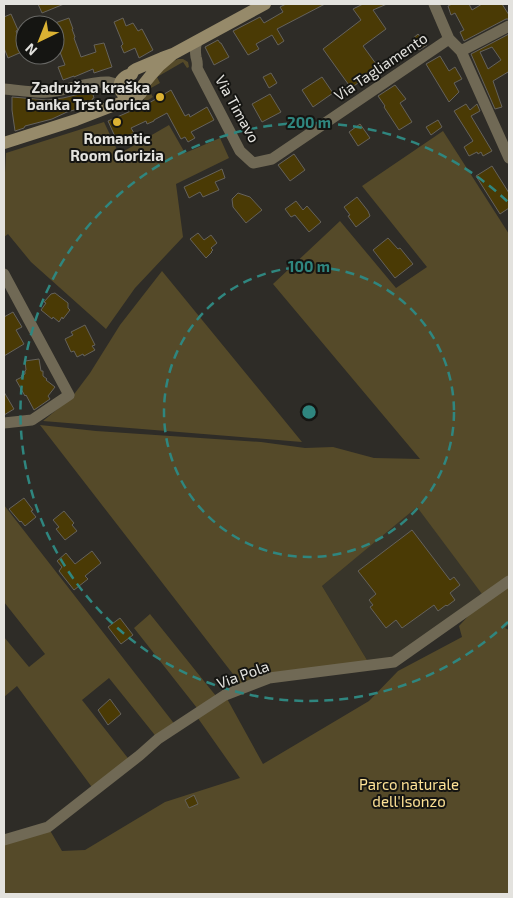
<svg xmlns="http://www.w3.org/2000/svg" width="513" height="898" viewBox="0 0 513 898" font-family="'Exo 2',sans-serif">
	<style>
		.built { fill: #38352a }
		.green { fill: #554a29 }
		.building { fill: #4a3a05; stroke: #65625c; fill-rule: evenodd }
		.lines { fill: none; stroke-linecap: round; stroke-linejoin: round }
		.street { stroke: #706955; stroke-width: 11 }
		.secondary { stroke: #968a6a; stroke-width: 12 }
		.ring { fill: none; stroke: #2f867f; stroke-width: 2.5; stroke-dasharray: 9 6 }
		.poi-dot { fill: #dbb233; stroke: #151512; stroke-width: 2 }
		.labels { text-anchor: middle; stroke-width: 4; stroke-linejoin: round; paint-order: stroke }
		.street-label { font-size: 15px; fill: #e3e2de; stroke: #151512 }
		.poi-label { font-size: 15px; font-weight: bold; fill: #e3e2de; stroke: #151512; text-anchor: end }
		.park-label { font-size: 15px; fill: #fee296; stroke: #151512 }
		.centre { fill: #2f867f; stroke: #151512; stroke-width: 2.5 }
		.ring-label { font-size: 15px; text-anchor: middle; font-weight: bold; fill: #2f867f; stroke: #151512; stroke-width: 4; stroke-linejoin: round; paint-order: stroke }
	</style>
	<rect width="100%" height="100%" fill="#2e2c27"/>
	<path class="built" d="M417 506 485 597 394 662 370 665 322 586Z"/>
	<path class="green" d="M178 59H183L188 62 189 67 187 68 183 62 157 77 160 83 151 88 150 92 153 97 145 102 144 99 157 73 163 66Z
		M104 122 119 154 169 125 185 153 220 138 229 158 176 184 183 237 135 288 106 329 31 262 8 234 4 237V192L6 153Z
		M443 131 509 234V624L505 628 509 630V894H4V840L48 827 62 851 85 850 165 802 240 778 195 714 225 695 263 764 369 701 398 671 462 637 459 626 485 598 417 507 322 586 370 665 243 687 40 425 96 431 261 442 305 448 333 447 374 458 420 459 273 284 340 221 396 288 427 267 362 186Z
		M162 271 302 442 43 421 72 397 90 373 120 325Z
		M4 505 176 726 158 739 109 678 82 700 131 762 94 790 17 686 4 697V637L29 667 45 654 4 602Z
		M150 614 216 696 197 708 134 628Z"/>
	<path class="building" d="M38 4H64L42 13Z
		M286 4H325L277 29 284 41 278 45 272 35 256 44 259 49 248 55 233 31 260 17 264 23 283 12 280 7Z
		M363 4H387L373 10 386 29 363 46 379 68 351 88 323 49 361 20 353 9Z
		M452 4H469L472 10 482 4H502L509 15V19H506L464 41 460 32 464 30 455 13 451 15 448 6Z
		M11 14 18 30 16 31 24 51 8 58 4 48V17Z
		M69 18 73 29H72L75 37 74 38 81 57 96 52 94 45 104 43 112 67 94 73 93 69 74 77V76L63 80 58 67 65 65 56 42H58L55 35V23Z
		M123 18 126 26 133 23 138 31 142 29 153 50 139 58 135 48 124 53 121 46 123 44 114 22Z
		M418 34 427 45 419 50 411 40Z
		M509 34V74L508 72 493 81 502 107 495 109 471 54ZM492 47 501 60 488 69 480 52Z
		M218 40 220 43H221L229 57 214 65 205 47Z
		M440 56 449 71 455 67 462 79 454 83 459 92 449 102 426 64Z
		M271 73 277 83 269 88 263 77Z
		M322 77 333 93 313 107 302 90Z
		M395 85 406 99 400 103 412 122 399 130 384 107 385 106 378 96Z
		M171 90 185 116 189 114 190 117 207 107 214 120 191 132 195 138 188 142 185 137 181 139 167 113 154 120V121L147 124 146 121 131 128 134 133 117 141 108 121 149 103Z
		M92 91 94 98 92 99 93 102 85 107 67 112 52 119 25 126 24 128 15 131 12 110V97L47 100 63 98Z
		M270 94 281 112 262 122 252 104Z
		M466 104 470 110 477 104 480 111 471 116 492 151 483 156 481 152 478 154 477 152 469 156 464 147 473 141 454 111Z
		M438 120 442 127 431 135 426 127Z
		M360 124 370 138 358 146 349 132Z
		M294 154 305 170 290 181 278 165Z
		M492 166 509 193V208L500 214 476 176Z
		M222 169 225 178 215 182 219 190 203 197 200 192 189 198 184 187Z
		M238 193 250 197 262 210 246 223 233 207 232 199Z
		M357 197 368 211 370 216 356 227 348 216 350 215 344 207Z
		M296 201 303 210 307 206 321 222 309 232 295 215 291 217 285 209Z
		M198 233 204 240 211 235 217 243 211 248 213 250 211 252H212L206 258 190 239Z
		M388 238 398 249 400 248 413 264 395 278 373 250Z
		M55 293 68 303V308L70 310 63 319 62 317 59 322 53 317 52 319 41 310 46 303 44 302 51 294Z
		M13 312 22 327 16 330 24 344 4 356V317Z
		M85 325 95 345 92 346 95 350 84 356 83 354 77 357 74 351 71 352 65 339 73 335 71 332Z
		M39 359 41 371H43V376L47 379 46 380 55 387 48 396 50 399 34 410 26 395 25 396 16 380 22 377 21 376 25 374V371L26 370 25 361Z
		M4 392 14 409 4 415Z
		M24 498 33 510 31 511 36 517 25 526 21 521 20 522 9 509Z
		M64 511 74 523 72 525 77 531 65 540 56 529 59 527 53 520Z
		M412 530 450 580 454 577 460 585 450 593 455 600 447 606 446 605 438 611 434 605 402 628 396 620 386 628 370 607 373 605 369 600 376 594 358 571Z
		M92 551 101 563 85 576 88 579 74 590 59 571 62 567 57 561 66 553 75 564Z
		M120 618 133 635 121 644 108 627Z
		M110 699 121 714 108 725 98 710Z
		M194 795 198 804 189 808 185 800Z"/>
	<g class="lines">
		<path class="street" d="M434 4 449 39 461 51 509 158
			M197 41C195 47 195 51 196 57 197 61 198 63 197 68L240 151 253 163 272 159 449 39
			M461 51 509 26
			M4 89C18 90 32 93 47 92 67 91 90 81 108 82 113 83 116 84 119 86
			M4 274 69 395 32 420 4 423
			M4 840 48 827 140 755 158 739 225 695 269 678 394 662 509 581"/>
		<path class="secondary" d="M131 98C115 94 116 77 132 74L133 71 136 69 162 58 173 54 265 4
			M4 143 76 120 138 96 141 93 143 85 151 75 159 66 173 54"/>
	</g>
	<g class="ring">
		<circle cx="309" cy="412" r="145"/>
		<path d="M508 622A289 289 0 1 1 508 202"/>
	</g>
	<g class="poi-dot">
		<circle cx="160" cy="97" r="5"/>
		<circle cx="117" cy="122" r="5"/>
	</g>
	<g class="labels">
		<g class="street-label">
			<text transform="translate(381 67) rotate(-34)" y="5">Via Tagliamento</text>
			<text transform="translate(237 109) rotate(61)" y="5">Via Timavo</text>
			<text transform="translate(243 675) rotate(-20)" y="5">Via Pola</text>
		</g>
		<g class="poi-label">
			<text x="150" y="93">Zadružna kraška<tspan x="150" dy="17">banka Trst Gorica</tspan></text>
			<text x="117" y="144" text-anchor="middle">Romantic<tspan x="117" dy="17">Room Gorizia</tspan></text>
		</g>
		<g class="park-label">
			<text x="409" y="790">Parco naturale<tspan x="409" dy="17">dell'Isonzo</tspan></text>
		</g>
	</g>
	<circle cx="309" cy="412" r="8" class="centre"/>
	<g class="ring-label">
		<text x="309" y="128">200 m</text>
		<text x="309" y="272">100 m</text>
	</g>
	<rect width="513" height="898" fill="none" stroke="#e3e2de" stroke-width="10"/>
	<g transform="translate(40 40) rotate(223)"><circle r="24" fill="#151512" stroke="#676764"/>
	<path d="M0-4L9 19L0 12L-9 19Z" fill="#dbb233"/>
	<text y="-8" font-size="14" font-weight="bold" text-anchor="middle" fill="#e3e2de">N</text>
	</g>
</svg>
